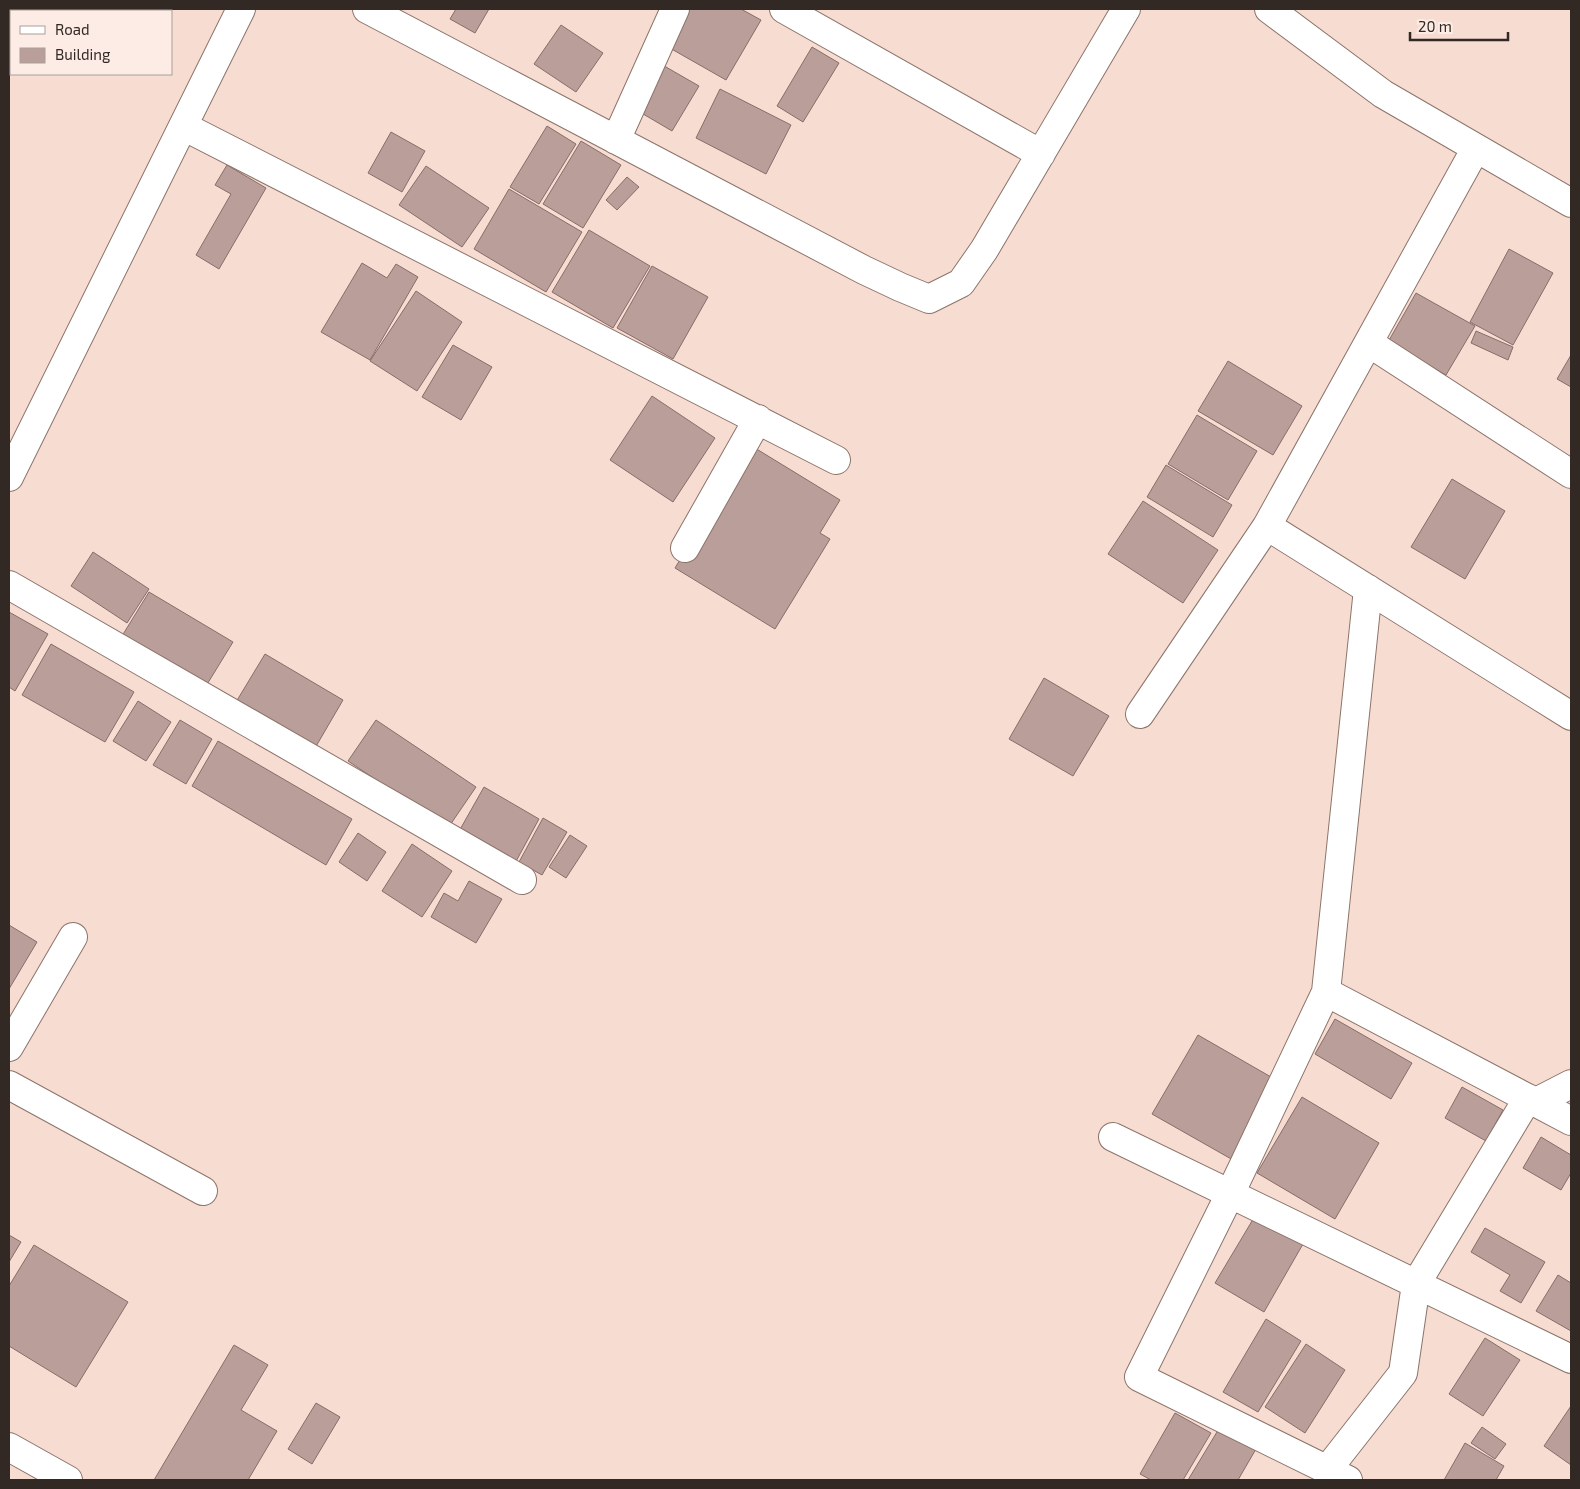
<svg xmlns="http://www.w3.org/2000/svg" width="1580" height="1489" viewBox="0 0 1580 1489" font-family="'Exo 2',sans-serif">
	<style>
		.building { fill: #ba9e9a; stroke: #876d69 }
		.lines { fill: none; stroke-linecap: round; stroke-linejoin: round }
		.minor-casing { stroke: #8c746a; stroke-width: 30 }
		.minor { stroke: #fff; stroke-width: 28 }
	</style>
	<rect width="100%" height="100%" fill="#f7dcd1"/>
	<path class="building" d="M456 9H489L475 33 450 19Z
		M681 9H741L761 20 726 80 661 43Z
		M561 25 603 53 576 92 534 64Z
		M812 47 839 63 803 122 777 106Z
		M659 63 699 86 672 131 633 108Z
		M720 89 791 125 766 174 696 138Z
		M547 126 576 144 539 204 510 187Z
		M391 132 425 151 402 192 368 173Z
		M581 141 621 165 583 228 543 204Z
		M227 165 266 188 219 269 196 255 231 194 215 185Z
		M426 166 489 208 462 247 399 205Z
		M627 177 639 187 617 210 606 200Z
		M509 189 582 232 546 292 474 249Z
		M589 230 650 266 613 328 552 292Z
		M1509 249 1553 273 1513 345 1470 322Z
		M362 263 387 278 396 264 418 277 370 360 321 332Z
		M652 266 708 297 673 359 617 328Z
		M416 291 462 322 417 391 370 361Z
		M1416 293 1475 326 1446 375 1388 342Z
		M1476 331 1513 347 1508 360 1471 343Z
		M453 345 492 367 461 420 422 397Z
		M1571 355V387L1557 379Z
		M1228 361 1302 406 1273 455 1198 411Z
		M652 396 715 438 673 502 610 460Z
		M1197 415 1257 451 1228 500 1168 464Z
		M750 445 840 500 820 533 830 539 775 629 675 568Z
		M1166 465 1232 505 1213 537 1147 497Z
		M1452 479 1505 511 1465 579 1411 547Z
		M1143 501 1218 550 1183 603 1108 554Z
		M93 552 149 589 127 623 71 586Z
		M149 592 233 642 206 686 122 636Z
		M9 612 48 634 15 691 9 687Z
		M51 644 134 692 105 742 22 695Z
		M265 654 343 700 315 748 236 702Z
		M1044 678 1109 716 1073 776 1009 739Z
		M138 701 171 722 146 761 113 741Z
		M180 720 212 739 186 784 153 765Z
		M376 720 476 787 448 828 348 761Z
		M218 741 352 819 326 865 192 786Z
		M484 787 539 819 514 865 458 833Z
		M543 818 567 832 542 875 519 862Z
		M358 833 386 852 367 881 339 862Z
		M570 835 587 846 566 878 549 867Z
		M412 844 452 871 422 917 382 891Z
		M469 881 502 899 476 943 431 917 444 893 458 901Z
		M9 925 37 942 9 989Z
		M1335 1019 1412 1063 1391 1099 1315 1054Z
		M1198 1035 1278 1081 1233 1160 1152 1114Z
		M1462 1087 1503 1110 1486 1141 1445 1118Z
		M1302 1097 1379 1143 1335 1219 1257 1173Z
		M1541 1137 1571 1155V1173L1561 1190 1523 1168Z
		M1255 1216 1303 1244 1264 1312 1215 1283Z
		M1485 1228 1545 1262 1521 1303 1500 1291 1510 1275 1471 1252Z
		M9 1235 21 1242 9 1262Z
		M34 1245 128 1302 76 1387 9 1346V1286Z
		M1558 1275 1571 1283V1331L1536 1311Z
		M1266 1319 1301 1341 1258 1412 1223 1392Z
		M1485 1338 1520 1360 1483 1416 1449 1394Z
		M1306 1344 1345 1370 1305 1433 1265 1407Z
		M234 1345 268 1365 241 1410 277 1431 248 1480H154Z
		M316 1403 340 1417 312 1464 288 1449Z
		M1571 1406V1465L1544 1446Z
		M1175 1413 1211 1433 1183 1480H1151L1140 1474Z
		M1220 1427 1256 1449 1238 1480H1188Z
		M1482 1427 1506 1444 1495 1459 1471 1443Z
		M1465 1443 1504 1466 1496 1480H1444Z"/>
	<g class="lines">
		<defs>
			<path id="minor" d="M367 9 864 270 900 287 929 299 961 283 984 250 1126 9
				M784 9 1041 154
				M1269 9 1383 94 1571 203
				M183 126 836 460
				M616 140 675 9
				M1369 343 1571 474
				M9 477 241 9
				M1267 526 1571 716
				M685 548 758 419
				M9 585 522 880
				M1140 714 1267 526 1476 148
				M1326 992 1368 589
				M9 1047 73 937
				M9 1085 203 1191
				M1536 1102 1571 1084
				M1113 1137 1571 1359
				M9 1447 68 1480
				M1327 1470 1403 1373 1416 1284 1528 1098
				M1348 1480 1139 1377 1230 1194 1326 992 1571 1121"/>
		</defs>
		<use href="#minor" class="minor-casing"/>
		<use href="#minor" class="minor"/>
	</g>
	<rect width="1580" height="1489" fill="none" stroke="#322824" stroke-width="20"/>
	<rect x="10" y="10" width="162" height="65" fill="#fcece5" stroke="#ab9e98"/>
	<rect x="20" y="26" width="25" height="8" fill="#ffffff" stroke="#ab9e98"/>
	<text x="55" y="35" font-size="15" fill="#322824">Road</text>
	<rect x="20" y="48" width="25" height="15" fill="#ba9e9a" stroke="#ab9e98"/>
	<text x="55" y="60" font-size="15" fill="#322824">Building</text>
	<path d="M1410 32v8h98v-8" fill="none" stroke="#322824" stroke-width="2.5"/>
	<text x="1418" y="32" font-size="15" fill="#322824" stroke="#fcece5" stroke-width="4" paint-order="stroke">20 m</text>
</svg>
